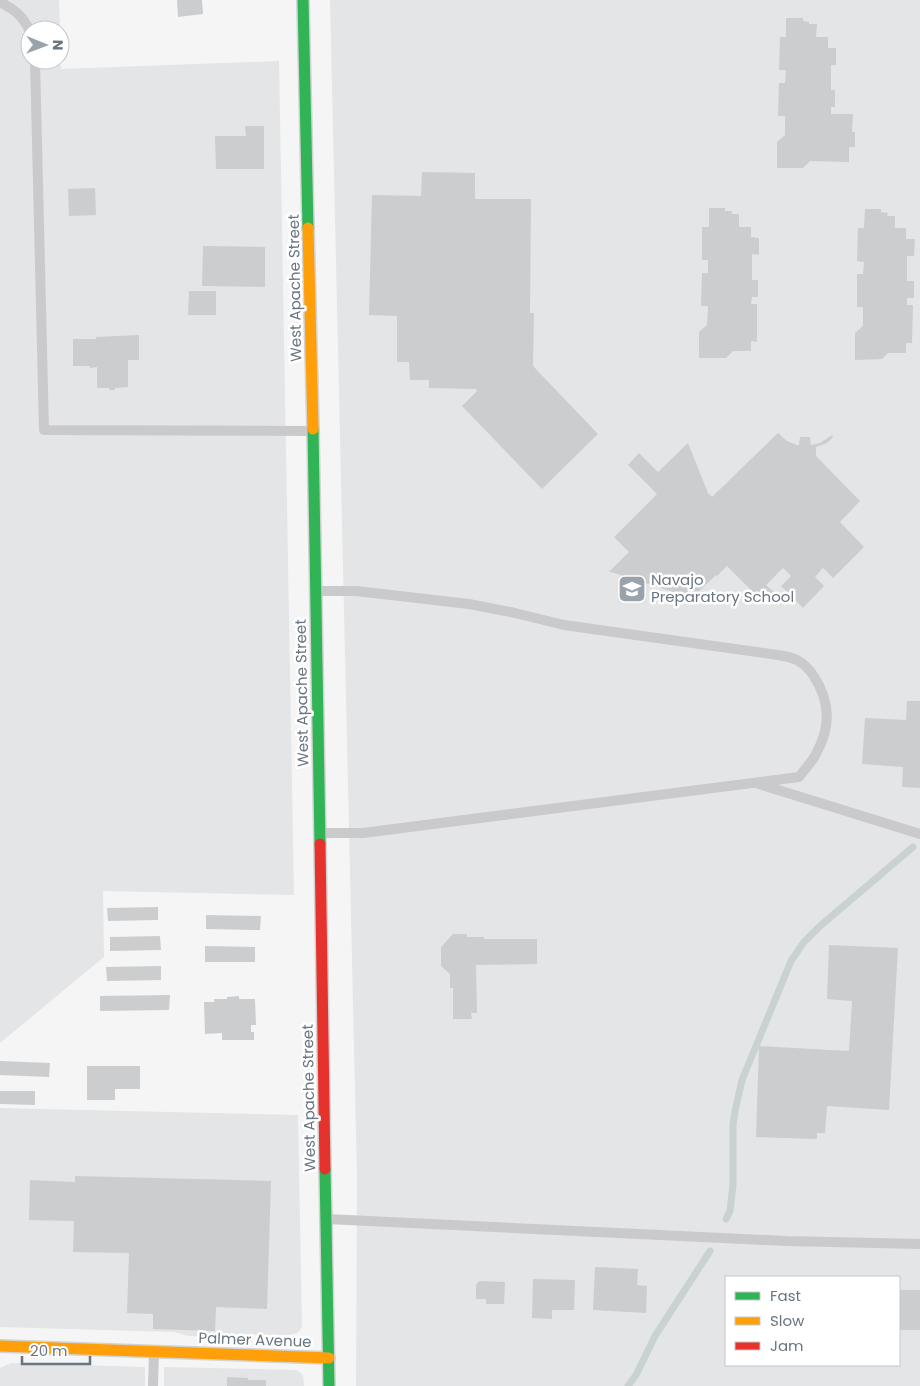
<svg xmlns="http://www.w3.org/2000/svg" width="920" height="1386" viewBox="0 0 920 1386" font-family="Poppins,sans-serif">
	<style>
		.built { fill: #e4e5e6; fill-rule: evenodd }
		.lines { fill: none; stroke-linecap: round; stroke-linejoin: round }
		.stream { stroke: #cad1d3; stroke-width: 7 }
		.building { fill: #cccdce }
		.fast-casing { stroke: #d2d3d3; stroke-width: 14 }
		.slow-casing { stroke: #d2d3d3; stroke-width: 14 }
		.jam-casing { stroke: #d2d3d3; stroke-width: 14 }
		.lane { stroke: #cacacc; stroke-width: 10 }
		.fast { stroke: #30b455; stroke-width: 11 }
		.slow { stroke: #ff9f0a; stroke-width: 11 }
		.jam { stroke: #e5322d; stroke-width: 11 }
		.labels { text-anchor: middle; stroke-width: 5; stroke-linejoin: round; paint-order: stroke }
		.street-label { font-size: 15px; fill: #697581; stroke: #fff }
		.poi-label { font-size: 15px; fill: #697581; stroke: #fff; text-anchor: start }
	</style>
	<rect width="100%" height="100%" fill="#f5f5f5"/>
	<path class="built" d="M0 0H59L60 30H30V60H60V55L61 69 279 61 294 895 103 891 104 957 0 1043Z
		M330 0H920V1386H356L357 1178ZM726 1277H899V1365H726Z
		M0 1108 298 1115 302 1326 300 1330 297 1333 288 1335 226 1334 216 1337 189 1336 174 1332 0 1327Z
		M11 1363 145 1367V1386H0V1368Z
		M164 1367 296 1370 301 1373 303 1376 304 1386H164Z"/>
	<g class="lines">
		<path class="stream" d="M726 1219 730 1211 733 1185V1125L735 1111 742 1080 791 961 804 942 820 926 913 847
			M628 1386 636 1375 655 1336 710 1251"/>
	</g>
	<path class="building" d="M177 0H202L203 14 178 17Z
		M786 18H803V21L809 22V24H817L816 37H828V48H836V65H831V90H835V107H831V114H853L852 132H855V147H849V162L810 161 803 168H777V142L785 135V116H778L779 83H785L786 70H779L780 37H786Z
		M245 126H264V169H216L215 136H246Z
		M422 172 475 173V199H531L530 313H534L533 366 598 434 542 489 462 406 477 391 476 389 429 388V380H410L409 362H397V316L369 315 372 195 421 196Z
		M95 188 96 215 69 216 68 189Z
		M709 208H725V211H732V214H739V227H751V237L759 238V255L752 254V280H758V297H752L751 304H757V342L751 341V351H733L726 358H699V332L707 325 708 306H701L702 273H708V260H702V227H709Z
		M865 209H881V212L888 213 887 216H895V228H906V239H915L914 256H907V281H914V298H907V305H913L912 343H906V353H888L882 359 855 360V333L863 326V307H857V274H863L864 262 857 261 858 228H864Z
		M203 246 265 247V287L202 286Z
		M189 291H216V315H188Z
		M139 335V360H128V387L115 388V390H109V388H97V367L90 368V366H73V339H96V337Z
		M778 433 787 441 797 445H799L800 437H810L811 445 820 443 832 435 833 437 827 443 816 447V456L860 501 840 522 864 547 833 578 823 568 815 577 824 586 803 608 781 586 791 576 783 568 766 585 775 593 764 603 727 566 717 576 716 575 692 598 608 571 611 570 629 552 614 537 657 494 628 465 639 453 658 472 688 443 708 493 712 497Z
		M907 701H920V788L902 787 903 767 862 764 865 718 906 720Z
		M158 907V920L108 921 107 908Z
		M206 915 261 916 260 930 206 929Z
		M453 934H467V937H484V939H537V964L476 965 477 1013H471L472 1019H453V988H450V974L441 966V947Z
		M160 936 161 950 110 951V937Z
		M829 945 898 948 889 1110 827 1106 825 1133H817V1139L756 1137 759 1046 849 1051 852 1001 827 999Z
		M205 946 255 947V962H205Z
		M161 966V980L107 981 106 967Z
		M170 995 169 1010 100 1011V996Z
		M239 996V999H255L256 1025H251V1032H254V1040H222V1033L205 1034 204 1002H214V999H227V997Z
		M0 1061 50 1063 49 1077 0 1075Z
		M87 1066H140V1089H115V1100H87Z
		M0 1091H35V1105L0 1104Z
		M75 1176 271 1181 267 1309 216 1307 215 1331 153 1329V1314L127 1313 129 1253 73 1252 74 1221 29 1220 30 1180 75 1182Z
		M595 1267 638 1269 637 1285 647 1286 646 1313 593 1310Z
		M533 1279 575 1280 574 1310H552V1319L532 1318Z
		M479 1281 505 1282 504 1304H486V1299H476V1285Z
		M899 1290H920V1330H899Z
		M227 1377 248 1378V1380H266V1386H227Z"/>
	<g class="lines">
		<defs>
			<path id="fast" d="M303 0 308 228
				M313 429 320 844
				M325 1169 329 1386"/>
			<path id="slow" d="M308 228 313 429
				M0 1346 329 1358"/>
			<path id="jam" d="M320 844 325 1169"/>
		</defs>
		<use href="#fast" class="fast-casing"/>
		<use href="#slow" class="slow-casing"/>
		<use href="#jam" class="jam-casing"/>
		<path class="lane" d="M0 2C15 10 22 15 30 31
			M35 60 44 430 312 431
			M317 591H356L469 604 515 613 564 625 778 655C784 656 791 657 797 660 803 663 810 670 813 675 830 700 831 726 817 752 813 761 805 769 799 777L363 833H321
			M759 784 920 834
			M327 1219 786 1241 920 1244
			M153 1386 154 1352"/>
		<use href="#fast" class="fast"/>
		<use href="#slow" class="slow"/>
		<use href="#jam" class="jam"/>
	</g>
	<defs>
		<symbol id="school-square" viewBox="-11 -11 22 22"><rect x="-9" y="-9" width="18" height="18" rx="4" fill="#9aa2aa" stroke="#fff"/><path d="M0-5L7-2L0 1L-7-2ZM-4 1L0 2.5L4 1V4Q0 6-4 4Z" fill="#fff"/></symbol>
	</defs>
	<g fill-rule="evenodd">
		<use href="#school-square" x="616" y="573" width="32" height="32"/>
	</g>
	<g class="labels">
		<g class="street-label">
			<text transform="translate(295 288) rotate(-91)" y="5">West Apache Street</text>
			<text transform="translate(302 693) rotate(-91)" y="5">West Apache Street</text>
			<text transform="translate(309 1098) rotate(-91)" y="5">West Apache Street</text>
			<text transform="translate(255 1340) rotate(2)" y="5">Palmer Avenue</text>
		</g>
		<g class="poi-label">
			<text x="651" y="585">Navajo<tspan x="651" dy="17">Preparatory School</tspan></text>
		</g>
	</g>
	<rect x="725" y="1276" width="175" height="90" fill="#ffffff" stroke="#c3c8cd"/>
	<rect x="735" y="1292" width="25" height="8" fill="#30b455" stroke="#c3c8cd"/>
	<text x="770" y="1301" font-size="15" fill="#697581">Fast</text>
	<rect x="735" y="1317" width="25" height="8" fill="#ff9f0a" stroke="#c3c8cd"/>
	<text x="770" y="1326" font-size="15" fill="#697581">Slow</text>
	<rect x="735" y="1342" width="25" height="8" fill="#e5322d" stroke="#c3c8cd"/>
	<text x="770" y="1351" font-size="15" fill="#697581">Jam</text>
	<g transform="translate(45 45) rotate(91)"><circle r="24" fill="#ffffff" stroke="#c3c8cd"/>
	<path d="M0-4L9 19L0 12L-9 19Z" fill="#9aa2aa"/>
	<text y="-8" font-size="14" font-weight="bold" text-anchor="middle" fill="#697581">N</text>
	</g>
	<path d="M22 1356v8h68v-8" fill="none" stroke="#697581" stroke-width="2.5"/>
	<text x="30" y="1356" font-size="15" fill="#697581" stroke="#ffffff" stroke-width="4" paint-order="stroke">20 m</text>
</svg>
